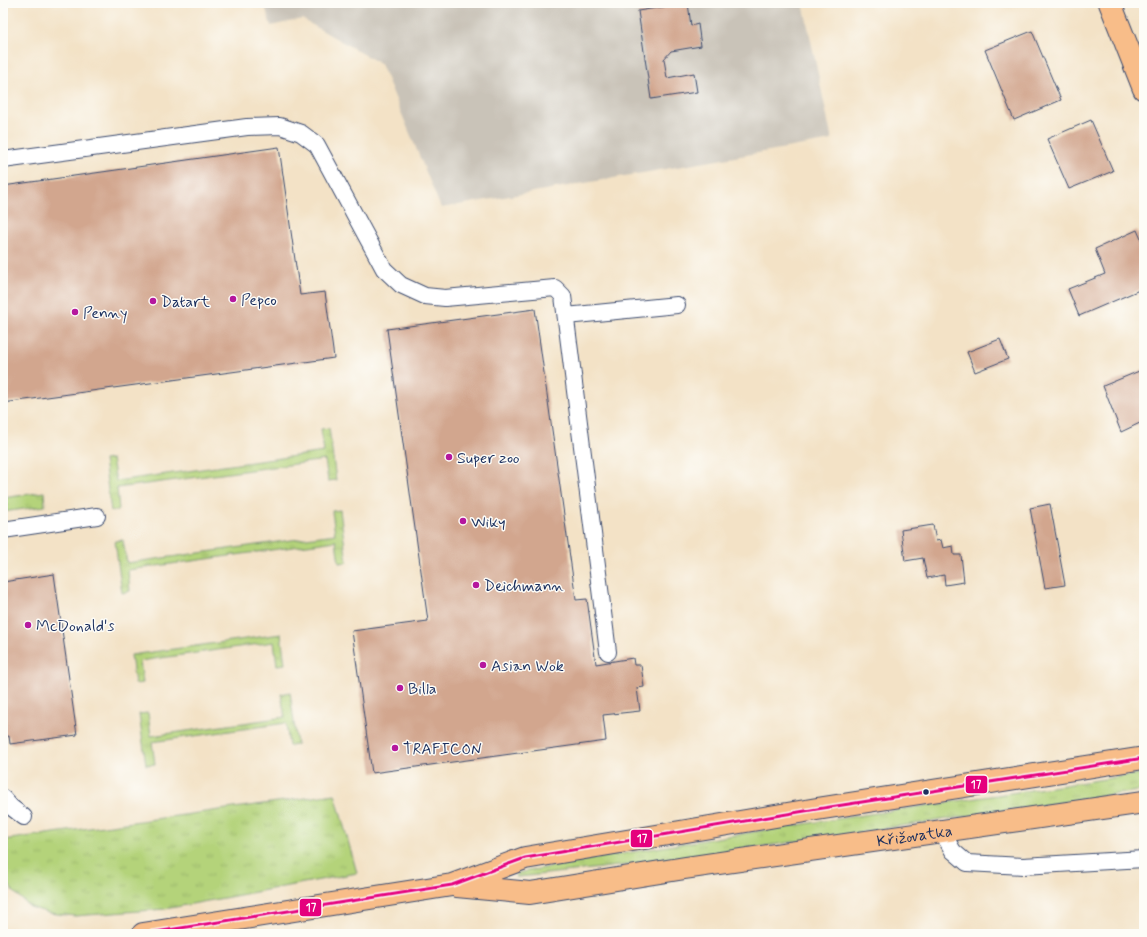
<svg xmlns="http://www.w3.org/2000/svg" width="1147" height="937" viewBox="0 0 1147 937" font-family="Mynerve,sans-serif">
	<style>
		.industrial { fill: #c9c3b8 }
		.grass { fill: url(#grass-tufts); stroke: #68816c }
		.building { fill: #d2a68e }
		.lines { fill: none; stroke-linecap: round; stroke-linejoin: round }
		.lane-casing { stroke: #3b4a6e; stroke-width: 18 }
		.primary-casing { stroke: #3b4a6e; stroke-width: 24 }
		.lane { stroke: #fff; stroke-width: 16 }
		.primary { stroke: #f8bd89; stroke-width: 22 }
		.bus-1-casing { stroke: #fdfcf7; stroke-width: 6 }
		.bus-1 { stroke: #e5007d; stroke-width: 3 }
		.poi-dot { fill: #b5179e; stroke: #fdfcf7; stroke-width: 1.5 }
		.bus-dot { fill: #1b2f5e; stroke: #fdfcf7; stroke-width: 1.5 }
		.labels { text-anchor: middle; stroke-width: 3; stroke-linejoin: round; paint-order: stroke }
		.poi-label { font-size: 16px; fill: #1b2f5e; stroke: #fdfcf7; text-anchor: start }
		.street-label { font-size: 16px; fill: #1b2f5e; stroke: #fdfcf7 }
		.line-badge { stroke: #fdfcf7; stroke-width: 1.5 }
		.badge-label { font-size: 11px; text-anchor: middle; font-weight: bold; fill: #fff }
	</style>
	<defs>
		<pattern id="grass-tufts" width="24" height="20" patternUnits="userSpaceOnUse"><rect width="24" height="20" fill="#b4d37a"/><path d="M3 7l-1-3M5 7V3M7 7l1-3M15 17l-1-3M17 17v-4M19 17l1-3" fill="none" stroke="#9ab56c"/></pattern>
	</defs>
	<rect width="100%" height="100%" fill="#fdfcf7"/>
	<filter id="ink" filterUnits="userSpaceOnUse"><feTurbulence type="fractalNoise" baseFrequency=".025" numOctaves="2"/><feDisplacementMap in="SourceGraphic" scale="8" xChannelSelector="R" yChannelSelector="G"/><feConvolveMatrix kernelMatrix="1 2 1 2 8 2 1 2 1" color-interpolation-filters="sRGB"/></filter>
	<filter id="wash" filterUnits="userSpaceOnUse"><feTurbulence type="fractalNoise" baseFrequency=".012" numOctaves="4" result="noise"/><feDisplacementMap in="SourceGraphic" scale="16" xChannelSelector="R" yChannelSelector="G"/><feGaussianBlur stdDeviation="0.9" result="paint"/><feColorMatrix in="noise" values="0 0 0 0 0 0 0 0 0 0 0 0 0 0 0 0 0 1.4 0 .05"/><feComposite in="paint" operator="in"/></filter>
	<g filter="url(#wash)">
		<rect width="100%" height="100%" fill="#f3e2c6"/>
		<path class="industrial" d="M264 3H803L832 140 441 208 381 64 302 19 271 26Z"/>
		<path class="grass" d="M329 428 336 480 328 481 325 460 117 488 119 510 111 511 104 460 112 459 116 481 324 452 321 429Z
			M44 492 45 506 3 512V498Z
			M340 510 347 562 339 563 336 541 128 570 130 591 122 593 115 541 123 540 127 563 335 534 332 511Z
			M281 634 285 664 277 665 274 642 140 661 143 683 135 684 131 655Z
			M290 692 297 745 289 746 286 723 152 742 155 764 146 765 139 714 148 713 151 736 285 717 281 694Z
			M1144 773V790L664 861 519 877H516V874L517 873C725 833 935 805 1144 773Z
			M335 794 357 873 165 909 75 916 49 913 30 907 13 891 3 876V840Z"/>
		<g id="blocks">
			<path class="building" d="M688 3 691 26 698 24 701 46 671 51 664 59 667 78 694 73 697 92 651 99 638 11Z
				M1032 31 1061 100 1014 120 985 50Z
				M1091 120 1113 171 1069 189 1047 139Z
				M279 147 300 295 325 292 334 358 3 403V186Z
				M1137 230 1144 246V288L1079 316 1068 289 1105 274 1095 249Z
				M535 309 576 600 587 599 596 664 633 658 634 665H641L644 687 637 688 640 711 603 715 606 741 372 773 352 631 428 621 387 329Z
				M1000 339 1008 359 975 372 967 352Z
				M1144 369V421L1121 432 1103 386Z
				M1050 504 1065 585 1045 588 1030 508Z
				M933 525 936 541 941 540 943 548 953 546 954 555H961L964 582 945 585 944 575 927 578 923 558 905 561 901 530Z
				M54 574 77 735 10 744 9 736 3 737V582Z"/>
		</g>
	</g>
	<g filter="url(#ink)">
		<use href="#blocks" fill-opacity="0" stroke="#3b4a6e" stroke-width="1"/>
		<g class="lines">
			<defs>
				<path id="lane" d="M3 160 247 127 280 126 301 133 317 145 384 269 401 285 425 296 445 298 555 288 563 296 608 652
					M566 316 677 305
					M3 530 97 516
					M3 798 11 807 24 817
					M941 830 953 851 967 863 1023 866 1144 859"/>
				<g id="primary">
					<path d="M1110 3 1144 89"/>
					<path id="s1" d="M457 886 530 893 685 868 1144 802"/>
					<path d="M143 934 452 885 525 858 817 809 1144 758"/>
				</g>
			</defs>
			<use href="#lane" class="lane-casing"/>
			<use href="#primary" class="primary-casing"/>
			<use href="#lane" class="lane"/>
			<use href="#primary" class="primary"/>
			<defs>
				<path id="bus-1" d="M143 934 452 885 525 858 817 809 1144 758"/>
			</defs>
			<use href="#bus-1" class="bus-1-casing"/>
			<use href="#bus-1" class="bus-1"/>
		</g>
	</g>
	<g class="poi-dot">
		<circle cx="233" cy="299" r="4"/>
		<circle cx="153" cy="301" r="4"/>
		<circle cx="75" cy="312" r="4"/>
		<circle cx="449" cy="457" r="4"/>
		<circle cx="463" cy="521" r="4"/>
		<circle cx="476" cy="585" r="4"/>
		<circle cx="28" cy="625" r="4"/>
		<circle cx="483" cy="665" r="4"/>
		<circle cx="400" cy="688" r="4"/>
		<circle cx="395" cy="748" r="4"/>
	</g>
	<circle class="bus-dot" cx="926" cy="792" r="3.5"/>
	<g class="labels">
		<g class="poi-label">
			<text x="241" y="305">Pepco</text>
			<text x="161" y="307">Datart</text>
			<text x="83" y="318">Penny</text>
			<text x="457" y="463">Super zoo</text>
			<text x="471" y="527">Wiky</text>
			<text x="484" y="591">Deichmann</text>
			<text x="36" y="631">McDonald's</text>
			<text x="491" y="671">Asian Wok</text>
			<text x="408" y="694">Billa</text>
			<text x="403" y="754">TRAFICON</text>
		</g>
		<g class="street-label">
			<text dy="6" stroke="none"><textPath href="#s1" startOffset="462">Křižovatka</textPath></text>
		</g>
	</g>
	<g class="line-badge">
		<rect x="965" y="775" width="23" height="19" rx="4" fill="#e5007d"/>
		<rect x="630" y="829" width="23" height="19" rx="4" fill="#e5007d"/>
		<rect x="299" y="898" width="23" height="19" rx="4" fill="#e5007d"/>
	</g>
	<g class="badge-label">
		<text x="976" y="788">17</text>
		<text x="642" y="842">17</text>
		<text x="311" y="911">17</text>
	</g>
	<rect width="1147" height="937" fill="none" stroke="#fdfcf7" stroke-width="16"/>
</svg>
